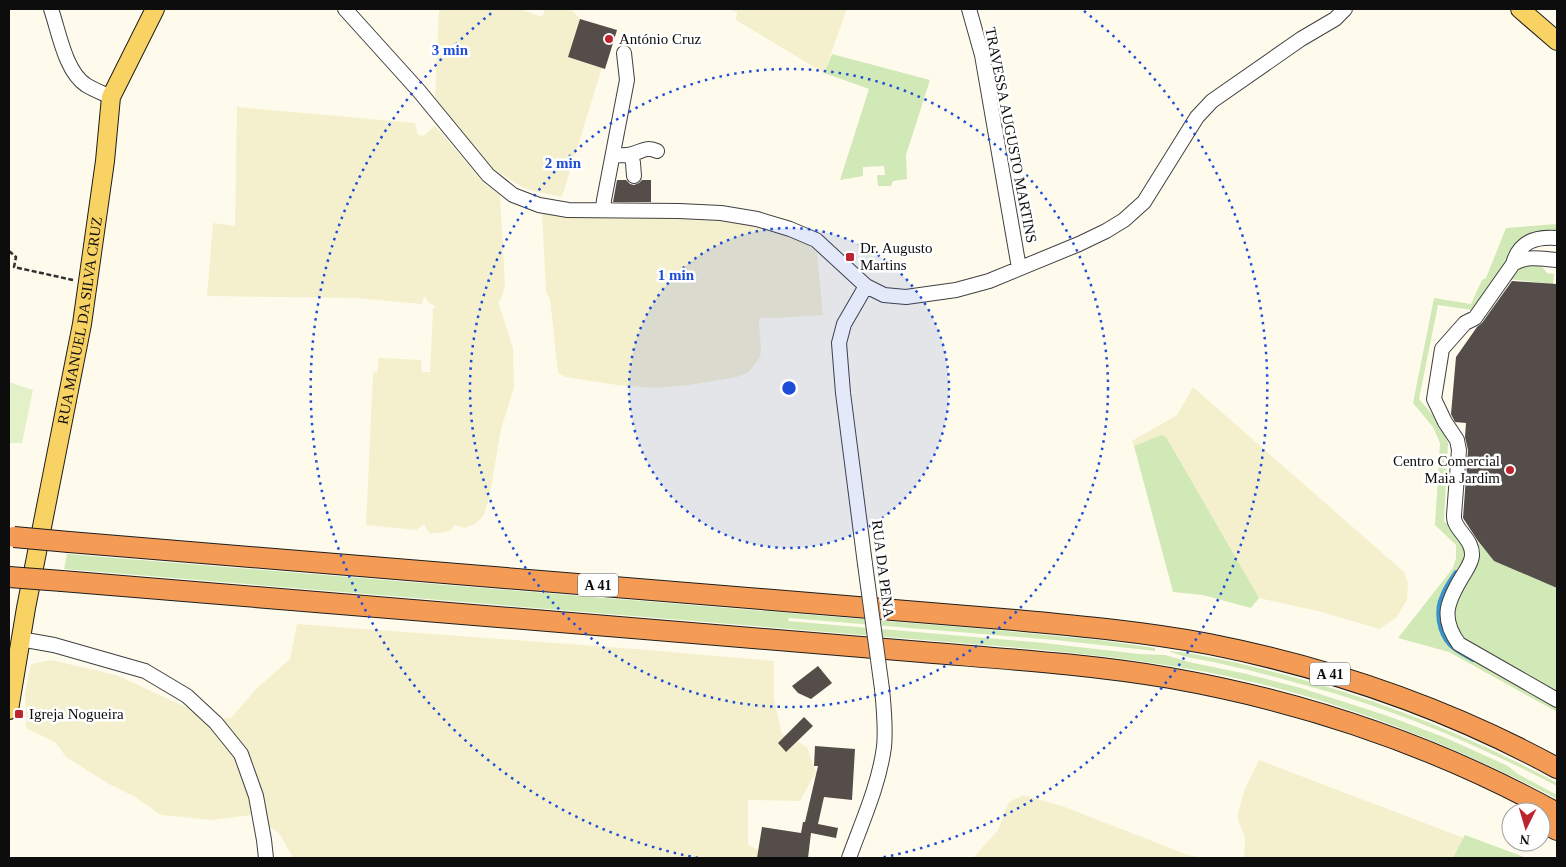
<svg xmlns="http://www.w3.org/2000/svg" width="1566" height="867" viewBox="0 0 1566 867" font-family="'Times New Roman',serif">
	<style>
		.farmland { fill: #f4f0cd }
		.green { fill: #d1e9b6 }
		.pitch { fill: #e3f0c8 }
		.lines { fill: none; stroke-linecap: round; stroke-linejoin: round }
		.stream { stroke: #3993cc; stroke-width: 4 }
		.building { fill: #554d49 }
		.minor-casing { stroke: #404040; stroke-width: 16 }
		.major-casing { stroke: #1e1e1e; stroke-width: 20 }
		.highway-casing { stroke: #1e1e1e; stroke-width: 22 }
		.path { stroke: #2f2f2f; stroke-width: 2.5; stroke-dasharray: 5 2.5; stroke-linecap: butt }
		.minor { stroke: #fff; stroke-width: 14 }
		.major { stroke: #f8d263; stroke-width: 18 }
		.highway { stroke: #f49c56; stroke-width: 20 }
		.minor-bridge-casing { stroke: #404040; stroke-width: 16; stroke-linecap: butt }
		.highway-bridge-casing { stroke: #1e1e1e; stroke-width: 22; stroke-linecap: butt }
		.minor-bridge { stroke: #fff; stroke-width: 14 }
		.highway-bridge { stroke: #f49c56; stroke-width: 20 }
		.ring { fill: none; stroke: #1d4ed8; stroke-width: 2.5; stroke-dasharray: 2.5 5 }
		.poi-dot { fill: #bc252f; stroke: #fff; stroke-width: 2 }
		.labels { text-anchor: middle; stroke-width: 5; stroke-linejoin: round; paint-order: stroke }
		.shield { fill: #fff; stroke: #565656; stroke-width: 1 }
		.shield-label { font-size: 14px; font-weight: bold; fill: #0d0d0d }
		.poi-label { font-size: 15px; fill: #0d0d0d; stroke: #fff; text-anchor: start }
		.street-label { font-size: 15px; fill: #0d0d0d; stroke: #fff }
		.centre { fill: #1d4ed8; stroke: #fff; stroke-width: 2.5 }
		.ring-label { font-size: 15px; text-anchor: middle; font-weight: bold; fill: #1d4ed8; stroke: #fff; stroke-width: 5; stroke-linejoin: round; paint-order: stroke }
	</style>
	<rect width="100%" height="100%" fill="#fffbec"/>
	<path class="farmland" d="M439 9H520L542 17 545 9H571L580 19 568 57 602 68 562 197 537 192 522 187 493 169 435 98Z
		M728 9H847L824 73 736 20 737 12Z
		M237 107 415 123 418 135 423 136 435 126 485 184 500 195 505 285 501 300 498 301 513 348 514 387 501 429 490 494 484 515 475 524 464 528 455 525 450 531 438 533H429L424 524 416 530 366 525 373 372 377 373 379 358 421 360 422 372H430L433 308 437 307 429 303 424 296 422 304 354 298 207 296 213 223 235 226Z
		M542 212 573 216H680L728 220 765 227 803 241 817 253 823 315 779 318H761L759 322 761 350 760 357 749 372 737 377 689 385 656 388 617 385 566 377 558 373 550 299 546 292Z
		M1193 387 1404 572 1408 583 1407 600 1396 618 1379 629 1322 612 1259 598 1161 435 1134 446 1132 441 1177 415Z
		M297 624 649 650 774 661V699L782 734 807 747 816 772 800 801 748 800V845L776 858H293L279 833 251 815 212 820 161 815 135 797 109 784 66 757 55 742 26 728 25 693 31 664 51 660 116 675 212 719 231 718 255 690 290 659Z
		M1259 760 1477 843 1517 858H1244L1245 837 1237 817 1244 791Z
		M1023 795 1062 806 1188 855 1201 858H973L998 830 1009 802Z"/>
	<path class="green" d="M832 54 930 80 906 155 907 179 893 181 891 186H878L877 175H885L884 166 863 167V176L840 180 869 89 824 73Z
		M1557 224V234L1519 244 1472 310 1438 305 1419 399 1440 424 1448 443 1444 521C1451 529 1462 539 1464 550 1466 564 1448 582 1442 595 1438 602 1438 610 1439 618 1440 632 1447 642 1457 651L1557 708V712L1449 652 1398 638 1453 568 1456 558V545L1435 525 1440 443 1433 427 1413 403 1434 298 1471 304 1482 280 1486 278 1506 228Z
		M1525 265H1541L1547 273 1554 274 1553 284 1508 279 1519 267Z
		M1161 435 1166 437 1259 598 1251 608 1203 595 1173 592 1134 446Z
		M1458 518 1494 561 1557 588V694L1463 640 1454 621V604L1471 571Z
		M67 554 985 629 1099 640 1155 648V651L1146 650 1055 640 789 618 788 621 1044 643 1139 654 1165 655 1189 662 1247 674 1301 688 1388 716 1446 738 1508 766 1518 774 1557 795V799C1461 749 1362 709 1257 683 1183 665 1107 656 1032 649L64 569Z
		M1170 651C1207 655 1243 664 1278 673 1375 698 1469 735 1557 783V786C1480 746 1399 711 1315 688 1284 679 1253 671 1222 664 1205 660 1187 658 1170 652Z
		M1465 835 1527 858H1453Z"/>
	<path class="pitch" d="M9 382 33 390 22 443H9Z"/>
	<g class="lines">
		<path class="stream" d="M1456 572C1451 579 1445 587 1442 596 1435 610 1438 633 1450 645 1456 651 1465 655 1473 660"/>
	</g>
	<path class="building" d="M580 19 617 30 605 69 568 57Z
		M617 180H626L630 184 634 185 639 183 642 180H651V202H613Z
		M1512 281 1557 284V588L1494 561 1478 541 1463 518 1468 450 1465 437 1466 423 1455 422 1451 414 1456 357 1477 327 1482 323Z
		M818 666 832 683 811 699 798 693 792 686Z
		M804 717 813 726 786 752 778 743Z
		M815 746 855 749 852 800 824 797 818 824 838 828 836 838 811 833 808 858H757L762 827 801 833 803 822H805L818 766H814Z"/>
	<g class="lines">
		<defs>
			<path id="minor" d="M51 9C59 32 65 71 86 85 94 90 103 93 111 97
				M345 9 419 91 488 175 513 195 539 205 568 210 679 211 721 213 757 219 790 229 816 240 866 286 884 295 906 297 956 290 989 281 1079 244 1106 231 1124 220 1144 202 1197 117 1212 101 1301 39 1335 19 1345 9
				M969 9 982 55 1019 268
				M614 155C619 155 626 156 632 154 641 152 646 146 657 151
				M631 155 633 163 634 176
				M603 210 604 200 627 80 624 53
				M1557 260C1542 259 1526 255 1513 264L1475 318 1465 323 1442 349 1434 399 1445 422 1457 440 1459 450 1454 515C1454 517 1454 520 1455 522 1460 534 1473 541 1472 556 1471 564 1466 570 1462 577 1447 602 1440 618 1459 644L1557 700
				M1513 264C1519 242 1535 236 1557 238
				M865 564 843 393 839 343 844 324 866 286
				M20 639 54 645 145 671 187 696 216 723 241 754 256 796 264 840 266 858
				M849 858C862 822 879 785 884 747 886 728 884 709 882 689"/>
			<g id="major">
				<path d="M1520 9 1557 41"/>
				<path id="s1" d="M9 710 26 608 82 324 105 161 111 97 155 9"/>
			</g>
			<path id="highway" d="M69 542 1015 620C1080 626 1145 632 1209 644 1330 668 1449 709 1557 768
				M62 581 922 652C1005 659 1088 664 1170 678 1306 702 1437 747 1557 813
				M1541 821 1557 830"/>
		</defs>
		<use href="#minor" class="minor-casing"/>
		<use href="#major" class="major-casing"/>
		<use href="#highway" class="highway-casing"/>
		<path class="path" d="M9 251 16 257 14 267 73 280"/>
		<use href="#minor" class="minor"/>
		<use href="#major" class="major"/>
		<use href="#highway" class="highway"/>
		<defs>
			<path id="minor-bridge" d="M865 564 882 689"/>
			<path id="highway-bridge" d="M14 537 69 542
				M9 577 62 581"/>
		</defs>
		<use href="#minor-bridge" class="minor-bridge-casing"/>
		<use href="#highway-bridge" class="highway-bridge-casing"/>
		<use href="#minor-bridge" class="minor-bridge"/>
		<use href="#highway-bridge" class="highway-bridge"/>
	</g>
	<circle cx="789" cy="388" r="160" fill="#1d4ed8" fill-opacity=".12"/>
	<g class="ring">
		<circle cx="789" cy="388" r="160"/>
		<circle cx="789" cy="388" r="319"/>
		<path d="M698 858A479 479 0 0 1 494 11M1084 11A479 479 0 0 1 880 858"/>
	</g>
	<g class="poi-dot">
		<circle cx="609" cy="39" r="5"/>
		<rect x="845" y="252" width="10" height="10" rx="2.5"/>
		<circle cx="1510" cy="470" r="5"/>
		<rect x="14" y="709" width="10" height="10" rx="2.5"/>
	</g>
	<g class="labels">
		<g class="shield">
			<rect x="578" y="573.5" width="40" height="23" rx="4"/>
			<rect x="1310" y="662.5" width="40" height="23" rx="4"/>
		</g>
		<g class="shield-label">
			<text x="598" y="590">A 41</text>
			<text x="1330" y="679">A 41</text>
		</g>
		<g class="poi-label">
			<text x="619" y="44">António Cruz</text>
			<text x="860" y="253">Dr. Augusto<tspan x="860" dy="17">Martins</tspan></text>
			<text x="1500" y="466" text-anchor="end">Centro Comercial<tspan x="1500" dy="17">Maia Jardim</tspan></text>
			<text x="29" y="719">Igreja Nogueira</text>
		</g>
		<g class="street-label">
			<text transform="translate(1011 135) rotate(79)" y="5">TRAVESSA AUGUSTO MARTINS</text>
			<text dy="5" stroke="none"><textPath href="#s1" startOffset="396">RUA MANUEL DA SILVA CRUZ</textPath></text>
			<text transform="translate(883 569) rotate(83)" y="5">RUA DA PENA</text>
		</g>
	</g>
	<circle cx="789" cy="388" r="8" class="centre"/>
	<g class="ring-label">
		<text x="450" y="55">3 min</text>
		<text x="563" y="168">2 min</text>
		<text x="676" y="280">1 min</text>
	</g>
	<rect width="1566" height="867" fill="none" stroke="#0d0d0d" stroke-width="20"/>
	<g transform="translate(1526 827) rotate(185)"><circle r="24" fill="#ffffff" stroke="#9e9e9e"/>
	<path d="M0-4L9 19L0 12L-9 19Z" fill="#bc252f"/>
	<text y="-8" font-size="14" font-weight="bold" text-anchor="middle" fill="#0d0d0d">N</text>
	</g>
</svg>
